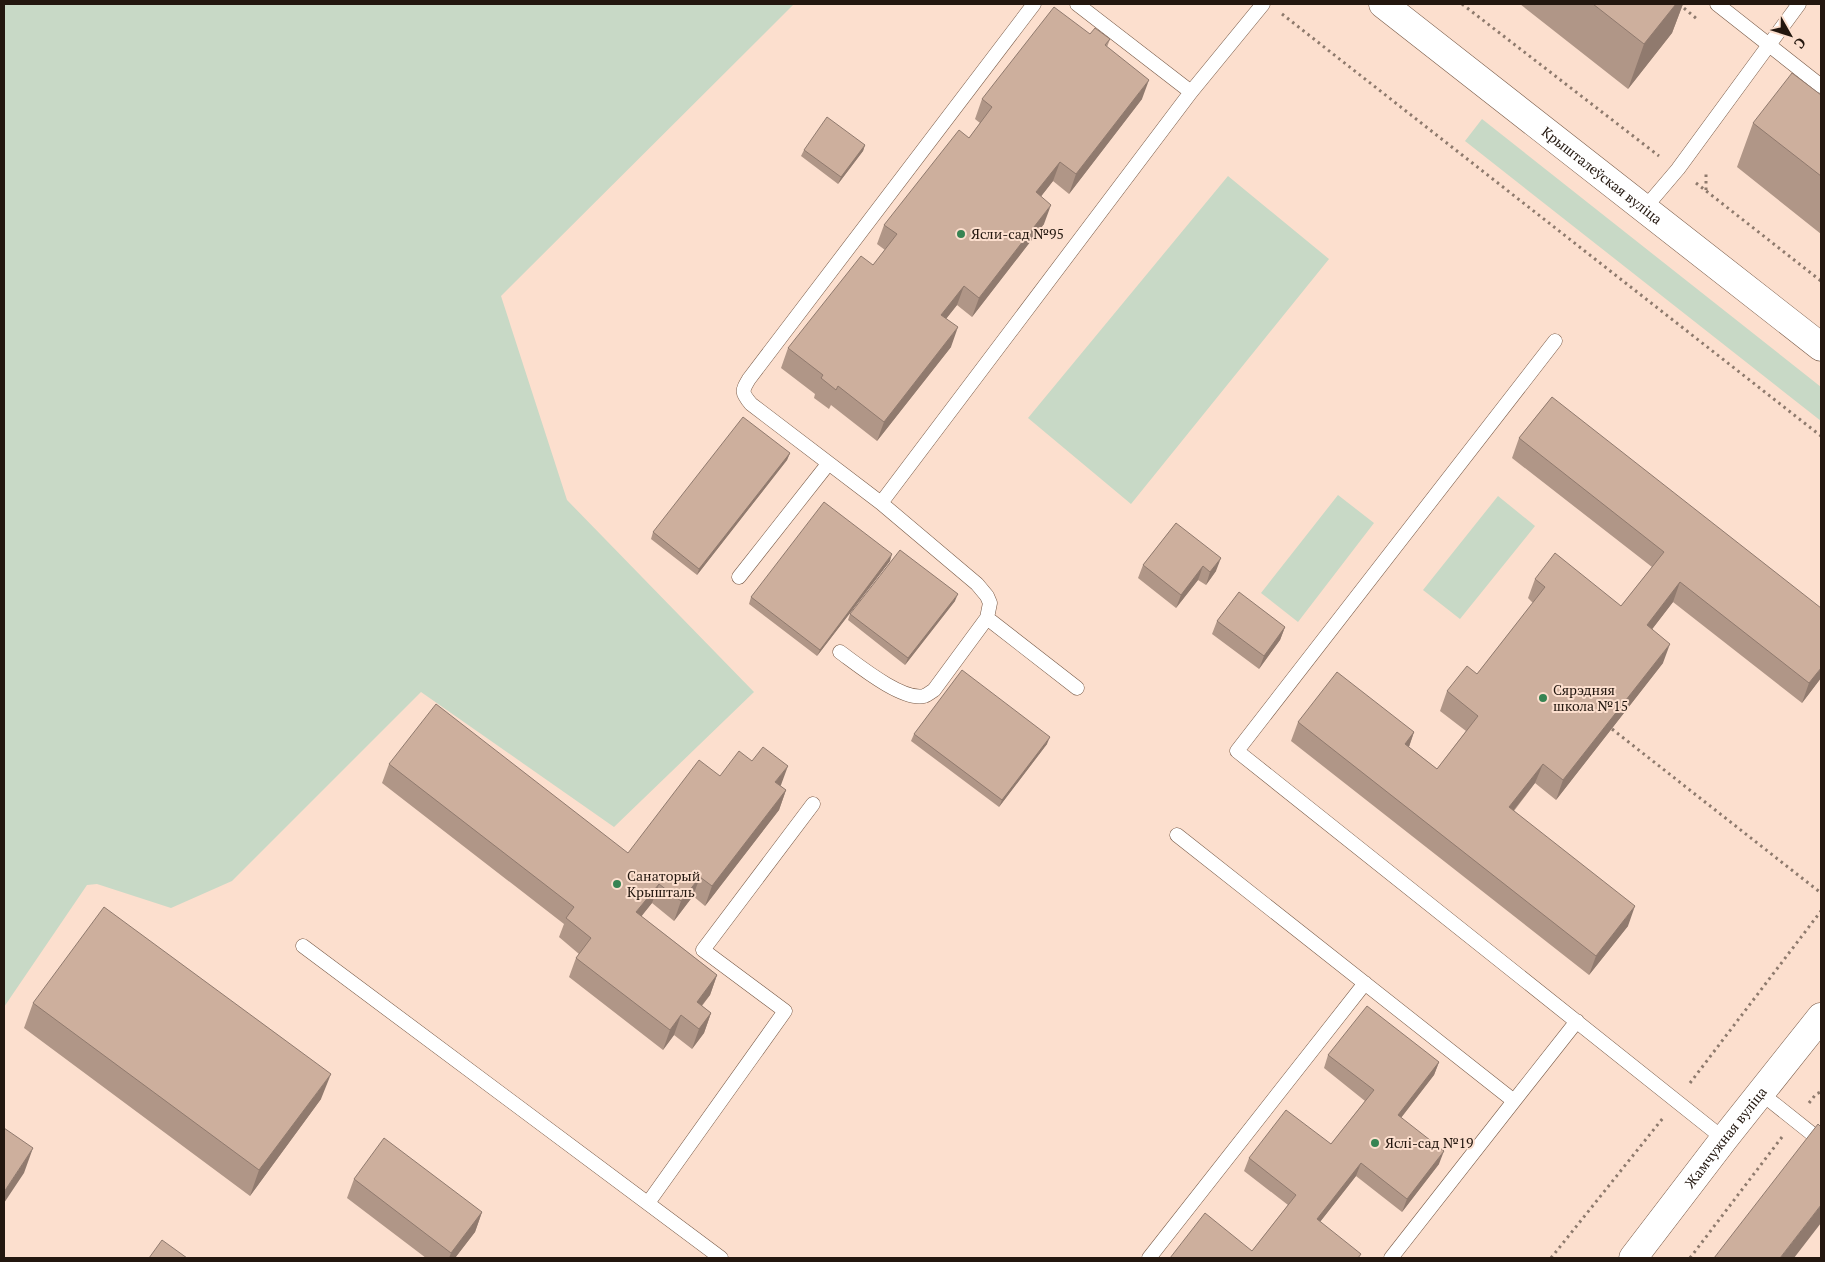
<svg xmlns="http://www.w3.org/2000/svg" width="1825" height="1262" viewBox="0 0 1825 1262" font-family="'PT Serif',serif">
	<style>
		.green { fill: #c8d9c6 }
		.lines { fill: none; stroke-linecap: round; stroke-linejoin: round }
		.lane-casing { stroke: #785a47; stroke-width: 15 }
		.street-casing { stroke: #785a47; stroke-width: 29 }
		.secondary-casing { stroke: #785a47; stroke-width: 29 }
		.path { stroke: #8e7a6d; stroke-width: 3; stroke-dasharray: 2.5 4; stroke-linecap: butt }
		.lane { stroke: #fff; stroke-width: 14 }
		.street { stroke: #fff; stroke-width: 28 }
		.secondary { stroke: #fff; stroke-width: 28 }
		.wall { fill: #b09687 }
		.shaded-wall { fill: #907a6e }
		.building { fill: #cdaf9d; stroke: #907a6e }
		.poi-dot { fill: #378453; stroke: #fcdfce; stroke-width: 2 }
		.labels { text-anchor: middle; stroke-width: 4; stroke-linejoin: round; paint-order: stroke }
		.street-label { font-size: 14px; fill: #23170f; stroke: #fcdfce }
		.poi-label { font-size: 14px; fill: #23170f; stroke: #fcdfce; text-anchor: start }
	</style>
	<rect width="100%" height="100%" fill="#fcdfce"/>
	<path class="green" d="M4 4H794L501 296 567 500 754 692 614 827 421 692 232 881 171 908 97 884 87 885 4 1007Z
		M1482 119 1821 387V421L1465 141Z
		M1228 176 1329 259 1131 504 1028 418Z
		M1338 495 1374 523 1298 622 1261 593Z
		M1498 496 1535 526 1460 619 1423 590Z"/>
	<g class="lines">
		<defs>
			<path id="lane" d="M1034 4 749 379C742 391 741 392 751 404L881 503 1191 92 1263 4
				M1077 4 1191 92
				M1717 4 1821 86
				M1644 209 1678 169 1799 4
				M1555 341 1237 751 1724 1139
				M739 577 828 464
				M987 618 1077 688
				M840 652C858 665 902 701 924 696 927 695 931 692 934 690L987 618 990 603 987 596 977 584 881 503
				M1177 835 1514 1101 1391 1258
				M303 946 721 1258
				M1762 1094 1821 1141
				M1514 1101 1577 1021
				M648 1203 785 1011 703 950 813 804
				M1149 1258 1365 983"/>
			<g id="street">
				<path id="s1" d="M1383 4 1821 347"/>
			</g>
			<g id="secondary">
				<path id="s2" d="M1633 1258 1724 1139 1821 1017"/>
			</g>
		</defs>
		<use href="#lane" class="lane-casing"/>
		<use href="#street" class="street-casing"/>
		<use href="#secondary" class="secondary-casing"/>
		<path class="path" d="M1462 4 1659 156
			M1679 4 1697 19
			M1282 14 1821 436
			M1696 183 1821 281
			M1706 190V172
			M1612 729 1821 893
			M1690 1083 1821 911
			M1809 1103 1816 1094 1821 1092
			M1551 1258 1663 1118
			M1690 1258 1782 1137"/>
		<use href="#lane" class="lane"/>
		<use href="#street" class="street"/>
		<use href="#secondary" class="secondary"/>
	</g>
	<path class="wall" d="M1520 4H1683L1672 33 1628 89Z
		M1090 34 1110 39 1107 47 1142 99 1069 194 1053 181 1041 196 1044 224 972 317 957 305 946 319 951 347 877 441 831 405 829 409 814 398 815 394 781 368 788 348 873 265 885 250 877 244 884 225 969 138 980 123 975 119 982 99Z
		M1821 95V234L1737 167 1753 123Z
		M865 145 863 151 838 184 801 156 804 150Z
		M1552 397 1821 678 1802 703 1673 602 1652 629 1663 663 1556 800 1535 783 1514 811 1628 926 1589 975 1291 741 1298 722 1414 732 1409 747 1437 769 1466 731 1440 711 1447 691 1477 674 1533 603 1528 598 1535 579 1621 606 1652 567 1512 458 1519 438Z
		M790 453 787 460 697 575 651 539 653 532Z
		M1176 523 1216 571 1206 585 1198 580 1176 608 1138 578 1143 565Z
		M890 561 817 656 749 604 751 597Z
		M955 601 905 665 848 620 850 614Z
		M1217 621 1285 627 1280 640 1259 669 1212 634Z
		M914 734 1047 744 999 807 911 741Z
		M389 764 628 853 720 776 781 785 780 786 786 790 779 810 705 906 693 896 674 921 652 903 641 916 717 975 710 995 702 1006 711 1013 704 1033 692 1049 674 1035 663 1050 569 977 576 958 579 954 559 937 564 924 382 783Z
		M33 1003 321 1099 250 1196 24 1028Z
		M1328 1055 1439 1062 1434 1075 1401 1118 1439 1164 1402 1212 1356 1176 1320 1222 1252 1251 1288 1205 1244 1171 1249 1158 1331 1144 1365 1101 1324 1068Z
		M354 1179 482 1212 475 1232 455 1258H426L347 1198Z"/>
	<path class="shaded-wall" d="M1676 4H1683L1672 33 1628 89 1644 44Z
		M1149 80 1142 99 1069 194 1076 174Z
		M865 145 863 151 838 184 841 177Z
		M1060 162 1053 181 1029 212 1036 192Z
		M1051 205 1044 224 972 317 979 298Z
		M964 286 957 305 934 334 941 315Z
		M958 327 951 347 877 441 884 422Z
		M790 453 787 460 697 575 699 569Z
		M892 554 890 561 817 656 820 650Z
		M1221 558 1216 571 1206 585 1210 572Z
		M1203 566 1198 580 1176 608 1181 595Z
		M1680 582 1673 602 1640 645 1647 625Z
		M958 594 955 601 905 665 908 658Z
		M1285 627 1280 640 1259 669 1264 656Z
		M1670 644 1663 663 1556 800 1563 780Z
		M1821 668V678L1802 703 1809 683Z
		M1414 732 1407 752 1405 744Z
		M1050 737 1047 744 999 807 1002 800Z
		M1543 764 1535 783 1501 826 1509 807Z
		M788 766 781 785 768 801 775 782Z
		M786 790 779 810 705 906 712 886Z
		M700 877 693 896 674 921 681 901Z
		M659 884 652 903 629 932 636 912Z
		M1635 906 1628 926 1589 975 1596 956Z
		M717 975 710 995 689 1021 697 1002Z
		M711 1013 704 1033 692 1049 699 1029Z
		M681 1015 674 1035 663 1050 670 1030Z
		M1439 1062 1434 1075 1393 1128 1398 1115Z
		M331 1074 321 1099 250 1196 259 1170Z
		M33 1148 24 1173 4 1203V1192Z
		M1444 1151 1439 1164 1402 1212 1407 1199Z
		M1361 1163 1356 1176 1312 1232 1317 1219Z
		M1821 1205V1223L1794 1258H1780Z
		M482 1212 475 1232 455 1258H449L451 1253Z"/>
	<path class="building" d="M1593 4H1676L1644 44Z
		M1054 7 1090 34 1095 28 1110 39 1105 45 1149 80 1076 174 1060 162 1036 192 1051 205 979 298 964 286 941 315 958 327 884 422 838 386 836 390 821 378 823 375 788 348 861 256 873 265 897 234 884 225 959 130 969 138 992 107 982 99Z
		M1792 73 1821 95V176L1753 123Z
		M827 117 865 145 841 177 804 150Z
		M1552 397 1821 608V668L1809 683 1680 582 1647 625 1670 644 1563 780 1543 764 1509 807 1635 906 1596 956 1298 722 1337 672 1414 732 1405 744 1437 769 1478 716 1447 691 1467 666 1477 674 1545 587 1535 579 1555 553 1621 606 1664 552 1519 438Z
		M743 417 790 453 699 569 653 532Z
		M824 502 892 554 820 650 751 597Z
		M1176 523 1221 558 1210 572 1203 566 1181 595 1143 565Z
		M900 550 958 594 908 658 850 614Z
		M1239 592 1285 627 1264 656 1217 621Z
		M962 670 1050 737 1002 800 914 734Z
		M436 704 628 853 699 760 720 776 739 751 752 761 763 747 788 766 775 782 786 790 712 886 700 877 681 901 659 884 636 912 717 975 697 1002 711 1013 699 1029 681 1015 670 1030 576 958 591 938 566 918 574 907 389 764Z
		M104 907 331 1074 259 1170 33 1003Z
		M1367 1006 1439 1062 1398 1115 1444 1151 1407 1199 1361 1163 1317 1219 1361 1254 1358 1258H1170L1205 1213 1252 1251 1296 1195 1249 1158 1286 1110 1331 1144 1374 1090 1328 1055Z
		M1818 1124 1821 1127V1205L1780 1258H1714Z
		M4 1128 33 1148 4 1192Z
		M384 1138 482 1212 451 1253 354 1179Z
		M162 1240 187 1258H149Z"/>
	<g class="poi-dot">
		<circle cx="961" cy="234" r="5"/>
		<circle cx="1543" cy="698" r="5"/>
		<circle cx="617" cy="884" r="5"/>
		<circle cx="1375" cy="1143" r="5"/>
	</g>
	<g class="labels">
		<g class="street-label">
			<text dy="5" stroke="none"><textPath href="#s1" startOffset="278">Крышталеўская вуліца</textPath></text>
			<text dy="5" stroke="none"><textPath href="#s2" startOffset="152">Жамчужная вуліца</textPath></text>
		</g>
		<g class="poi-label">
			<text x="971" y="239">Ясли-сад №95</text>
			<text x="1553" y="695">Сярэдняя<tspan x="1553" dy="16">школа №15</tspan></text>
			<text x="627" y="881">Санаторый<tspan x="627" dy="16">Крышталь</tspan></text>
			<text x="1385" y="1148">Яслі-сад №19</text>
		</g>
	</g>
	<rect width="1825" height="1262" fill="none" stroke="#23170f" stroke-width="10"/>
	<g transform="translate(1790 35) rotate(129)" stroke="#fcdfce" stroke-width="4" paint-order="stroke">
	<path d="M0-4L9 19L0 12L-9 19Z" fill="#23170f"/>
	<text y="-8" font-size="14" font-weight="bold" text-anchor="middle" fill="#23170f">С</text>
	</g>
</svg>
